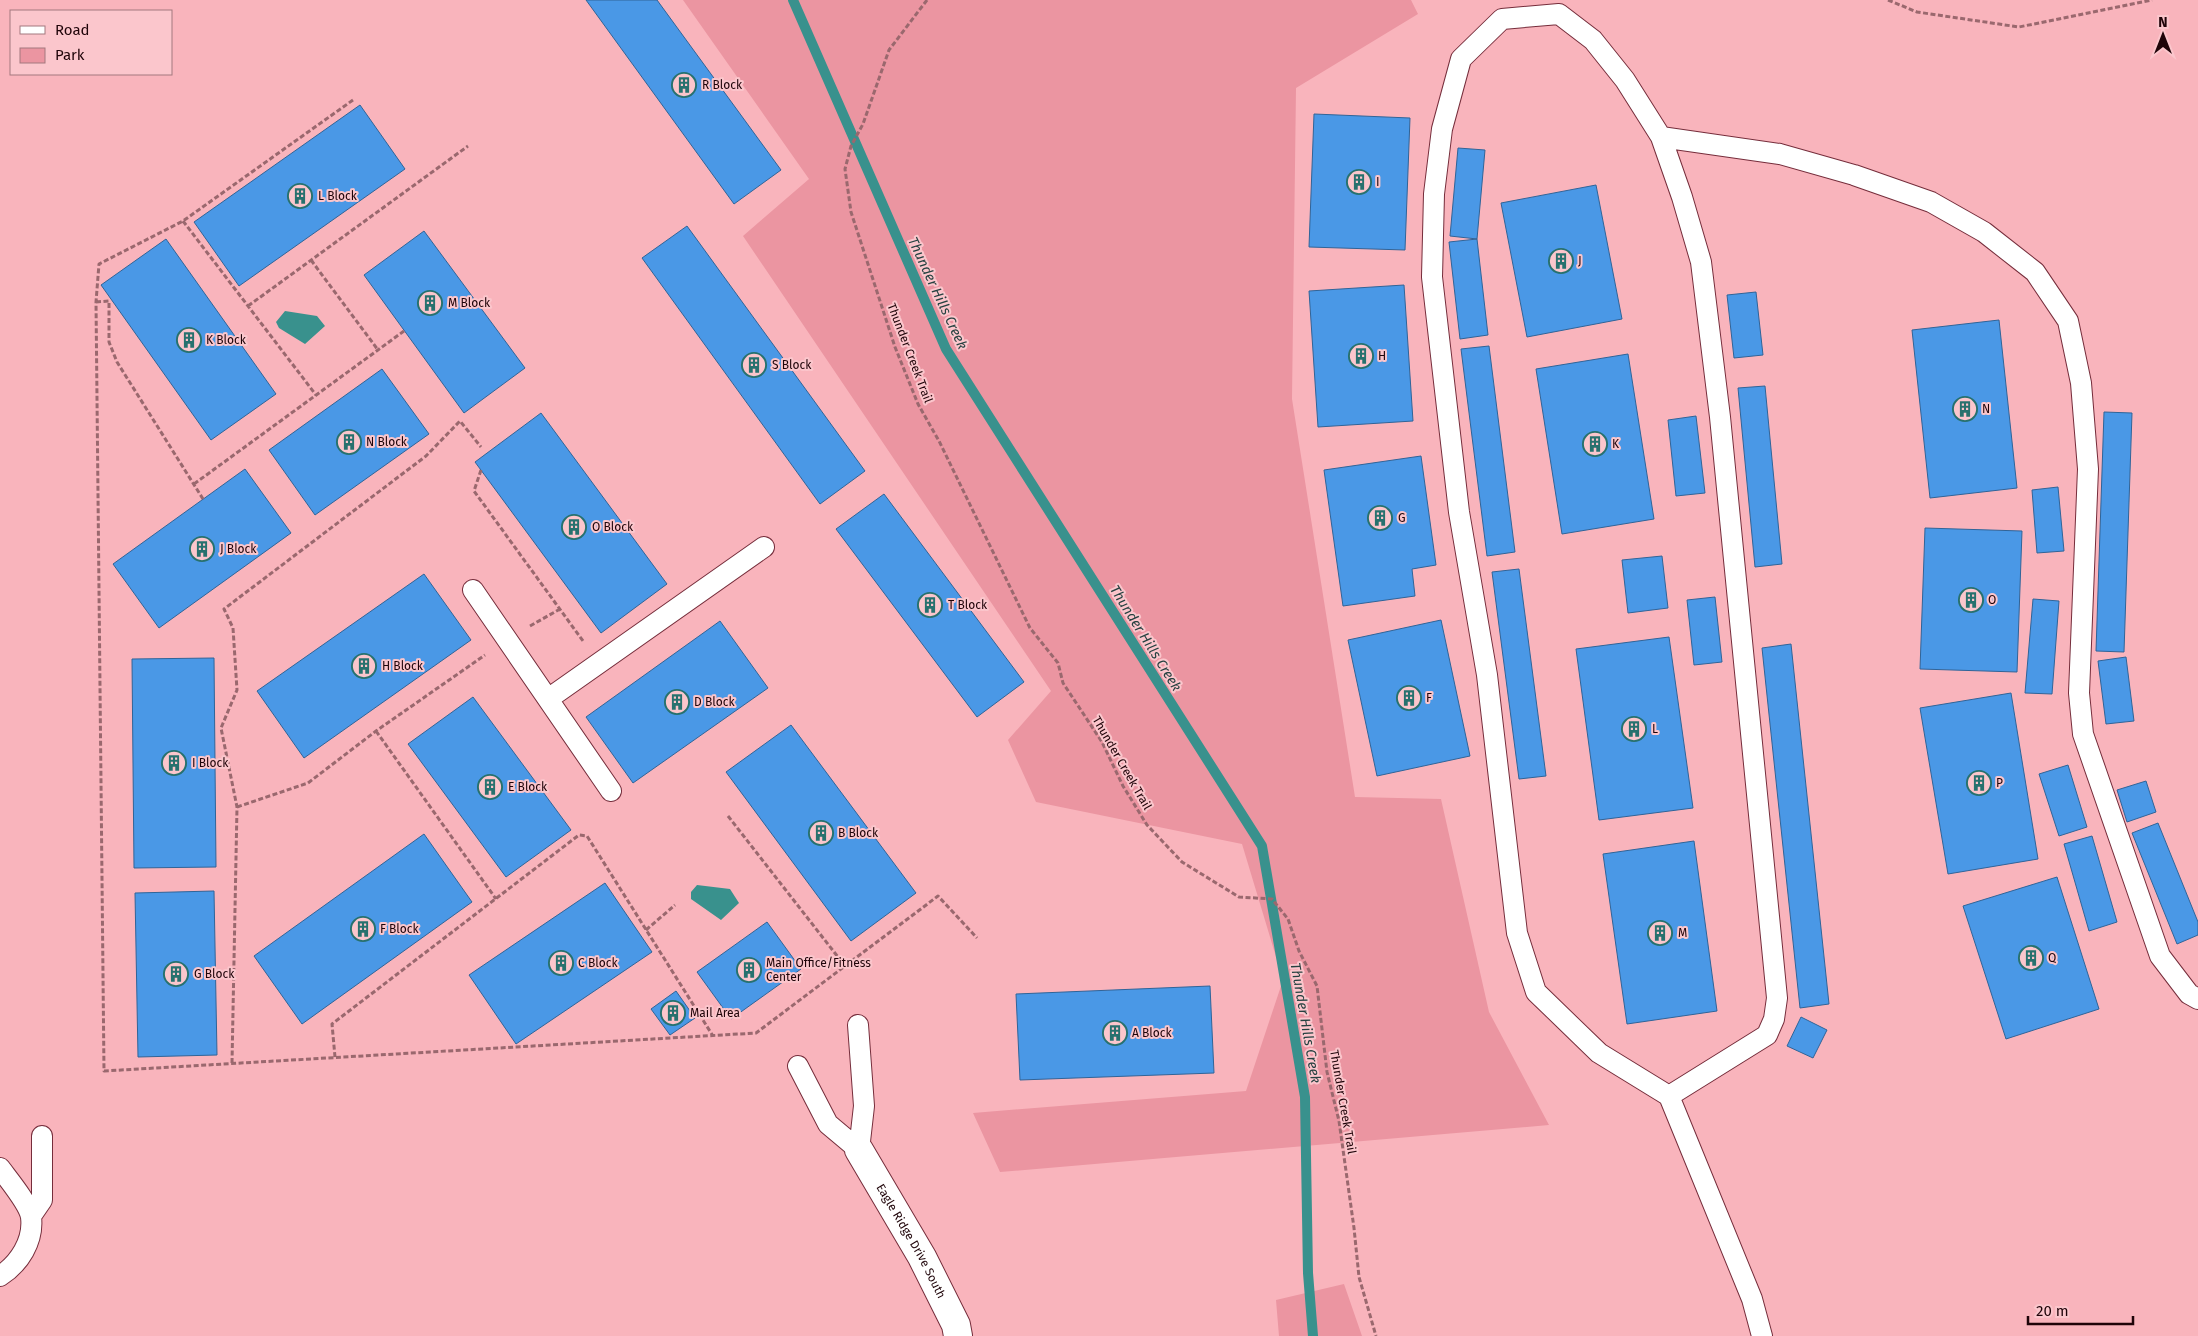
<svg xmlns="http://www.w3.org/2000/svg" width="2198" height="1336" viewBox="0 0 2198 1336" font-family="'Fira Sans',sans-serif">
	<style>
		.green { fill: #eb95a1 }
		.water { fill: #39918d }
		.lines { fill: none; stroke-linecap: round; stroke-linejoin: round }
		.stream { stroke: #39918d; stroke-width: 10 }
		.building { fill: #4a98e6; stroke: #306498 }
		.service-casing { stroke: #752d3b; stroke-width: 22 }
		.minor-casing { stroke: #752d3b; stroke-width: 30 }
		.path { stroke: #9a686e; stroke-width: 3; stroke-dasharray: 5 2.5; stroke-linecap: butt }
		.service { stroke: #fff; stroke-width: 20 }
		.minor { stroke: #fff; stroke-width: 28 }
		.labels { text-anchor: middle; stroke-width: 4; stroke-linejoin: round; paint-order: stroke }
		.poi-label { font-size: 12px; fill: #1f0409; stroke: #fbc6cc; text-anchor: start }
		.street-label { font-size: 12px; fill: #1f0409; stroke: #fbc6cc }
		.water-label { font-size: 14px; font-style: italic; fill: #264140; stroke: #fbc6cc }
	</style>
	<rect width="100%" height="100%" fill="#f9b4bc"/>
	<path class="green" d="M683 0H1411L1418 14 1296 88 1292 399 1355 797 1441 799 1489 1012 1549 1125 1000 1172 973 1113 1246 1091 1283 980 1242 844 1036 802 1008 740 1051 691 743 236 809 179Z
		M1344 1284 1362 1336H1279L1276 1300Z"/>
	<path class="water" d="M285 311 317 316 325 326 305 344 279 328 276 322Z
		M697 885 730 889 739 903 721 920 691 899V892Z"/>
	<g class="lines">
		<path class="stream" d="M793 0 946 349 1262 846 1305 1097 1308 1273 1313 1336"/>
	</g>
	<path class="building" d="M586 0H657L781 170 734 204Z
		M360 105 405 169 239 286 194 222Z
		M1314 114 1410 118 1405 250 1309 247Z
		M1458 148 1485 150 1477 239 1450 236Z
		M1596 185 1622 319 1527 337 1501 203Z
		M687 226 865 471 820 504 642 258Z
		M424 231 525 368 464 413 364 275Z
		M166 239 276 394 211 440 101 285Z
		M1477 239 1488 335 1460 339 1449 242Z
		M1404 285 1413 421 1318 427 1309 291Z
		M1756 292 1763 355 1734 358 1727 295Z
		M1999 320 2017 488 1930 498 1912 330Z
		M1489 346 1515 552 1487 556 1461 349Z
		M1628 354 1654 519 1562 534 1536 369Z
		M382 369 429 434 315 515 269 450Z
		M1765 386 1782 564 1755 567 1738 388Z
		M2104 412 2132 413 2124 652 2096 651Z
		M541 413 667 584 601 633 475 462Z
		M1696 416 1705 493 1676 496 1668 420Z
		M1421 456 1436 565 1412 569 1415 596 1343 606 1324 470Z
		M245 469 291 533 159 628 113 564Z
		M2058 487 2064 551 2037 553 2032 490Z
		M884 494 1024 682 977 717 836 529Z
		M1925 528 2022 531 2017 672 1920 669Z
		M1662 556 1668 608 1628 613 1622 560Z
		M1519 569 1546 776 1519 779 1492 572Z
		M424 574 471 640 304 758 257 691Z
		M1715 597 1722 662 1694 665 1687 600Z
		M2033 599 2059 601 2052 694 2025 693Z
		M1441 620 1470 756 1377 776 1348 640Z
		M720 621 768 688 633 783 586 717Z
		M1669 637 1693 808 1599 820 1576 649Z
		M1791 644 1829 1004 1800 1008 1762 648Z
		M2126 657 2134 721 2106 724 2098 661Z
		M214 658 216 867 134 868 132 659Z
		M2011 693 2038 859 1948 874 1920 708Z
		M473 697 571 830 506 877 408 744Z
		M791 725 916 893 851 941 726 772Z
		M2068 765 2087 827 2059 836 2039 774Z
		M2146 781 2156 812 2127 822 2117 790Z
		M2158 823 2198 922V935L2177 944 2132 833Z
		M424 834 472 902 302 1024 254 956Z
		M2092 836 2117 922 2089 931 2064 844Z
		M1694 841 1717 1011 1627 1024 1603 854Z
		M2057 877 2099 1009 2006 1039 1963 906Z
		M605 883 652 952 516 1044 469 975Z
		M214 891 217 1055 138 1057 135 893Z
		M767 922 801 969 731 1019 697 972Z
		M1210 986 1214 1073 1020 1080 1016 994Z
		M676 991 695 1018 670 1035 651 1009Z
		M1801 1017 1827 1030 1813 1058 1787 1046Z"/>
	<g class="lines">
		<defs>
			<path id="service" d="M1661 137 1780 154 1854 175 1931 202 1984 232 2035 272 2068 321 2081 383 2088 469 2079 693 2083 734 2160 956 2189 994 2198 999
				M473 590 611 791
				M548 699 764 547
				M798 1066 828 1124 859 1150 864 1106 858 1025
				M1669 1096 1767 1035 1774 1019 1777 998 1720 417 1701 262 1682 197 1661 137 1625 80 1593 40 1559 14 1502 19 1461 59 1442 129 1434 194 1432 277 1459 512 1487 675 1517 933 1536 992 1599 1053 1669 1096 1752 1299 1762 1336
				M0 1168C8 1179 29 1204 31 1217 34 1241 19 1264 0 1276
				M31 1216 42 1200V1136"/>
			<g id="minor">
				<path id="s1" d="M859 1150 922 1257 956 1325 958 1336"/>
			</g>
		</defs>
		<use href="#service" class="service-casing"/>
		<use href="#minor" class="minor-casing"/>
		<path class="path" d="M927 0 889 50 863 124 851 146 845 169 851 212 895 347 918 404 939 441 1030 628 1058 663 1063 683 1102 742 1123 786 1147 825 1182 862 1239 897 1272 899 1288 919 1299 951 1317 986 1327 1072 1339 1121 1354 1228 1359 1277 1376 1336
			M1888 0 1917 12 2019 27 2152 0
			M353 100 183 221 99 264 96 302 104 1071 756 1033 938 896 977 938
			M183 221 316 395
			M311 260 378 350
			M96 302 109 301V342L117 362 203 499
			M248 306 468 146
			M481 470 474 491 583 641
			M194 484 404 331
			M530 626 560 609
			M376 731 496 899
			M237 807 308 783 376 731 485 655
			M728 816 845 966
			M646 930 675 905
			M335 1057 332 1024 579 835 587 836 713 1036
			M232 1063 237 807 221 728 237 690 233 628 224 609 426 456 460 421 481 447"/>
		<use href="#service" class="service"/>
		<use href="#minor" class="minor"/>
	</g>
	<defs>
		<symbol id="building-ring" viewBox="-11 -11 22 22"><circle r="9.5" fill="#fbc6cc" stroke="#27716e" stroke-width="1.5"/><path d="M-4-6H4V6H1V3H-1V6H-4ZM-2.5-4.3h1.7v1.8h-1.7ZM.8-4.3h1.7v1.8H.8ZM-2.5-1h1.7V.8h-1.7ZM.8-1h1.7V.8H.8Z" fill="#27716e"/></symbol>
	</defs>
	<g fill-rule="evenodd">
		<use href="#building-ring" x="670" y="71" width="28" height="28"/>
		<use href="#building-ring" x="1345" y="168" width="28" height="28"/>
		<use href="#building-ring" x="286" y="182" width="28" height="28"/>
		<use href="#building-ring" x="1547" y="247" width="28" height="28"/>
		<use href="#building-ring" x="416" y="289" width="28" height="28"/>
		<use href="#building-ring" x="175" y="326" width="28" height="28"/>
		<use href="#building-ring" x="1347" y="342" width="28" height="28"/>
		<use href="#building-ring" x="740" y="351" width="28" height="28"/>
		<use href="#building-ring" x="1951" y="395" width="28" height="28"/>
		<use href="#building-ring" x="335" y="428" width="28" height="28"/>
		<use href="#building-ring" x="1581" y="430" width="28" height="28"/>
		<use href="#building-ring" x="1366" y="504" width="28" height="28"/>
		<use href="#building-ring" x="560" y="513" width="28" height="28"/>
		<use href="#building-ring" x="188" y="535" width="28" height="28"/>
		<use href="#building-ring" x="1957" y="586" width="28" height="28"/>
		<use href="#building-ring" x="916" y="591" width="28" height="28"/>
		<use href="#building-ring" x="350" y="652" width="28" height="28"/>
		<use href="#building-ring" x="1395" y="684" width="28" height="28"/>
		<use href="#building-ring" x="663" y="688" width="28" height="28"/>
		<use href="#building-ring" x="1620" y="715" width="28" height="28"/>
		<use href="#building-ring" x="160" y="749" width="28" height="28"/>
		<use href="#building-ring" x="1965" y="769" width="28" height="28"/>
		<use href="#building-ring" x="476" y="773" width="28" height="28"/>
		<use href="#building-ring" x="807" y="819" width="28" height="28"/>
		<use href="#building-ring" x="349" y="915" width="28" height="28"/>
		<use href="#building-ring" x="1646" y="919" width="28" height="28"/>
		<use href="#building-ring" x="2017" y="944" width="28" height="28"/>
		<use href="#building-ring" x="547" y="949" width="28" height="28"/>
		<use href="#building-ring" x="735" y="956" width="28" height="28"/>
		<use href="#building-ring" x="162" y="960" width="28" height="28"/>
		<use href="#building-ring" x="659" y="999" width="28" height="28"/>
		<use href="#building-ring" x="1101" y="1019" width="28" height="28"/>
	</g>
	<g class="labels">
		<g class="poi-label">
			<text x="702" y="89">R Block</text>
			<text x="1376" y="186">I</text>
			<text x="318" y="200">L Block</text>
			<text x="1578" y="265">J</text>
			<text x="448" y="307">M Block</text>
			<text x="206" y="344">K Block</text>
			<text x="1378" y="360">H</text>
			<text x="772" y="369">S Block</text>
			<text x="1982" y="413">N</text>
			<text x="366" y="446">N Block</text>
			<text x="1612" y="448">K</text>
			<text x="1398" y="522">G</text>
			<text x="592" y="531">O Block</text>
			<text x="220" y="553">J Block</text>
			<text x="1988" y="604">O</text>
			<text x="948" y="609">T Block</text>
			<text x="382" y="670">H Block</text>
			<text x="1426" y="702">F</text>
			<text x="694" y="706">D Block</text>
			<text x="1652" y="733">L</text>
			<text x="192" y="767">I Block</text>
			<text x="1996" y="787">P</text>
			<text x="508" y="791">E Block</text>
			<text x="838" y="837">B Block</text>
			<text x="380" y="933">F Block</text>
			<text x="1678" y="937">M</text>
			<text x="2048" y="962">Q</text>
			<text x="578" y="967">C Block</text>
			<text x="766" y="967">Main Office/Fitness<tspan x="766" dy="14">Center</tspan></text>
			<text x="194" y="978">G Block</text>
			<text x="690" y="1017">Mail Area</text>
			<text x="1132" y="1037">A Block</text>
		</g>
		<g class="street-label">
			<text transform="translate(910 353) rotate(69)" y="4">Thunder Creek Trail</text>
			<text transform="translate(1122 763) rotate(60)" y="4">Thunder Creek Trail</text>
			<text transform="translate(1343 1102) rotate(80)" y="4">Thunder Creek Trail</text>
			<text dy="4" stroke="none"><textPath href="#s1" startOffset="105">Eagle Ridge Drive South</textPath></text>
		</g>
		<g class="water-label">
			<text transform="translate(938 293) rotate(65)" y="5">Thunder Hills Creek</text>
			<text transform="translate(1146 638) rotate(58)" y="5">Thunder Hills Creek</text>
			<text transform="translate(1306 1023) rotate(80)" y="5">Thunder Hills Creek</text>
		</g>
	</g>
	<rect x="10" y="10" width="162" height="65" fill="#fbc6cc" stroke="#a3787e"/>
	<rect x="20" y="26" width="25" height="8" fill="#ffffff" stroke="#a3787e"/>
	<text x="55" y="35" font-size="15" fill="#1f0409">Road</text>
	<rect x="20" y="48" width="25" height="15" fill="#eb95a1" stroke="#a3787e"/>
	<text x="55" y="60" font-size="15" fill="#1f0409">Park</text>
	<g transform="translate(2163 35)" stroke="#fbc6cc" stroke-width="4" paint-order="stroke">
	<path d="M0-4L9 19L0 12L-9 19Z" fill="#1f0409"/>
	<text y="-8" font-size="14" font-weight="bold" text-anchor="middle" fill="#1f0409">N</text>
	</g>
	<path d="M2028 1316v8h105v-8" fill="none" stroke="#1f0409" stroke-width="2.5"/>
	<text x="2036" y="1316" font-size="15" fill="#1f0409" stroke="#fbc6cc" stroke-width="4" paint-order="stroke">20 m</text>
</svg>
